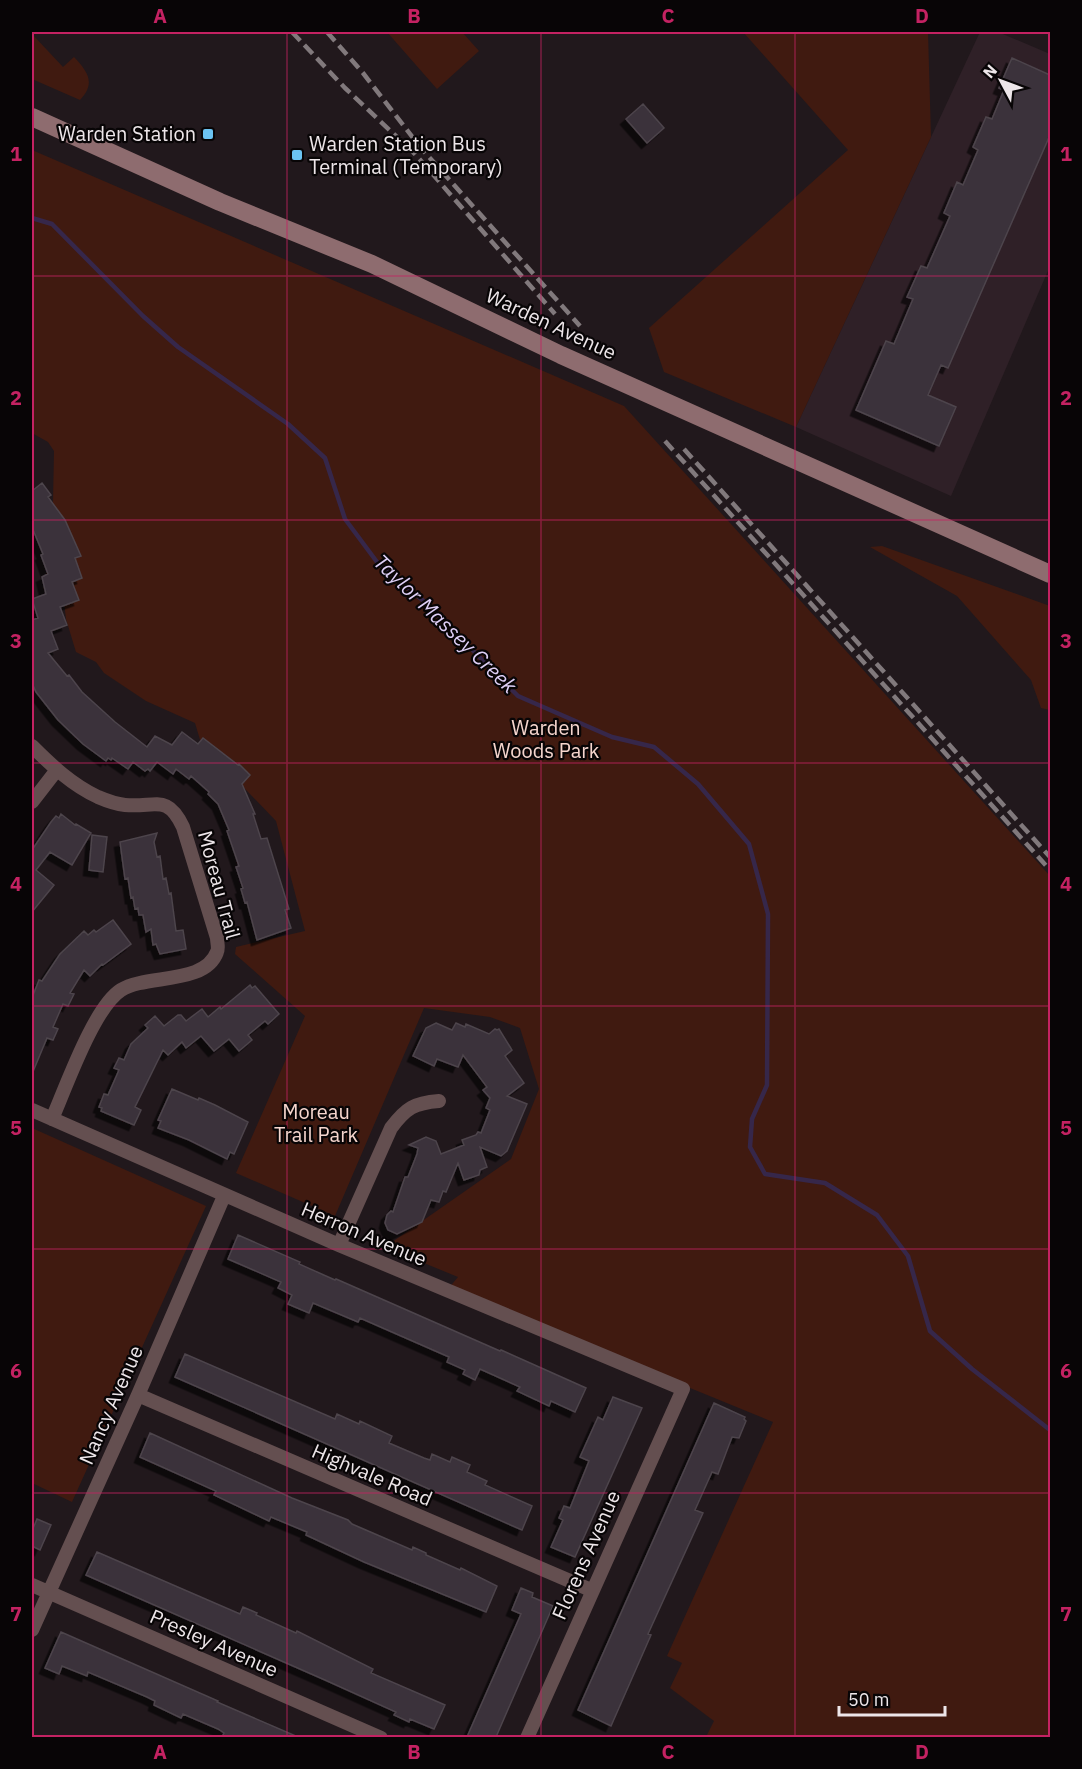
<svg xmlns="http://www.w3.org/2000/svg" width="1082" height="1769" viewBox="0 0 1082 1769" font-family="'IBM Plex Sans',sans-serif">
	<style>
		.built { fill: #2f2027 }
		.green { fill: #401a10 }
		.lines { fill: none; stroke-linecap: round; stroke-linejoin: round }
		.stream { stroke: #36274a; stroke-width: 4.5 }
		.building { fill: #3a323a; stroke: #4d444c; stroke-width: 1.5; filter: url(#shadow) }
		.street { stroke: #644f50; stroke-width: 14 }
		.secondary { stroke: #8e6c6f; stroke-width: 18 }
		.rail { stroke: #81797c; stroke-width: 4.5; stroke-dasharray: 12 6; stroke-linecap: butt }
		.grid { fill: none; stroke: #c42262; stroke-width: 1.5; stroke-opacity: 0.55 }
		.poi-dot { fill: #6bc3f2; stroke: #080506; stroke-width: 2 }
		.labels { text-anchor: middle; stroke-width: 4.5; stroke-linejoin: round; paint-order: stroke }
		.poi-label { font-size: 20px; fill: #ede6e9; stroke: #080506; text-anchor: end }
		.street-label { font-size: 20px; fill: #ede6e9; stroke: #080506 }
		.park-label { font-size: 20px; fill: #f5d5cd; stroke: #080506 }
		.water-label { font-size: 21px; font-style: italic; fill: #decff6; stroke: #080506 }
		.neatline { fill: none; stroke: #c42262; stroke-width: 2 }
		.grid-label { font-size: 20px; text-anchor: middle; font-weight: bold; fill: #c42262 }
	</style>
	<defs>
		<filter id="shadow"><feDropShadow dx="-5.5" dy="5.5" stdDeviation="0" flood-color="#0009"/></filter>
	</defs>
	<rect width="100%" height="100%" fill="#21181c"/>
	<path class="built" d="M980 32H998L1050 54V266L951 496 796 427Z"/>
	<path class="green" d="M387 32H462L479 51 437 89Z
		M743 32H928L931 137 796 427 664 372 649 328 848 150Z
		M32 34 63 67 74 57C88 72 96 83 80 100L32 79Z
		M32 150 624 406 1050 876V1737H706L714 1721 670 1688 682 1663 667 1656 773 1422 448 1289 458 1277 385 1247 511 1159 539 1089 520 1028 490 1017 424 1008 335 1216 236 1173 305 1016 235 954 236 947 305 931 276 821 201 743 195 723 146 701 104 673 96 662 76 652 66 619 53 502 54 451 48 442 32 433Z
		M882 546 1050 606V710L1041 708 1031 680 957 596 870 547Z
		M32 1128 206 1206 72 1502 32 1483Z"/>
	<g class="lines">
		<path class="stream" d="M32 218 52 224 143 316 178 347 288 424 325 458 345 519 377 562 426 603 518 696 612 737 654 747 698 784 749 844 768 914 767 1085 752 1119 750 1147 765 1174 825 1183 877 1215 908 1256 930 1331 972 1369 1050 1430"/>
	</g>
	<path class="building" d="M1012 58 1050 75V135L948 368 941 365 928 395 956 407 939 446 856 410 886 341 894 344 913 299 907 297 921 266 927 268 950 216 944 213 957 182 963 185 978 150 973 147 986 117 992 119 1004 90 999 88Z
		M643 104 664 128 647 143 626 119Z
		M42 483 51 495 48 497 65 520 81 556 75 558 82 578 72 582 79 600 60 607 67 625 51 631 58 649 48 653 67 676 69 675 82 692 115 722 147 747 155 736 172 745 182 732 198 744 203 738 238 765 239 764 250 775 242 784 255 814H253L261 839 267 838 289 909 285 910 291 928 257 940 247 902 245 903 241 889 243 888 236 867 239 866 227 831 229 830 218 804 208 794 209 792 191 776 189 779 176 769 173 774 157 762 150 771 148 769 145 771 133 762 128 769 112 758 111 760 108 758 106 761 83 744 58 720 36 692 32 683V620L38 618 32 599 46 594 42 577 48 574 41 555 43 554 32 527V491Z
		M61 814 75 825 76 824 91 833 72 865 50 852 36 870 54 885 32 912V850L51 822 56 816 59 818Z
		M157 833 154 842 157 857 160 856 163 879 166 878 169 894 171 893 176 931 183 930 186 949 160 954 156 944 153 945 151 929 146 932 143 915H139L138 908 135 909 133 897 131 898 128 878 125 879 120 842Z
		M92 835 107 837 103 872 89 870Z
		M113 920 131 944 103 965 102 964 90 976 84 970 70 993 74 994 68 1006 63 1004 53 1027 58 1029 53 1040 47 1038 32 1074V998L39 980 42 981 60 954 84 931 88 935 94 930 96 932Z
		M250 985 252 988 255 986 279 1014 268 1024 265 1021 248 1035 252 1040 239 1051 229 1039 214 1051 201 1036 186 1048 182 1042 168 1055 163 1050 135 1107 141 1110 134 1125 101 1111 102 1108 99 1107 104 1094 108 1095 119 1070 114 1068 119 1058 124 1060 131 1044 148 1028 145 1025 155 1016 164 1026 178 1015H181L186 1021 202 1009 208 1017 220 1007 221 1009Z
		M436 1023 452 1030 456 1023 465 1027 466 1024 489 1034 495 1029 497 1030 499 1029 512 1050 505 1056 524 1083 507 1096 527 1104 507 1151 501 1156 480 1147 487 1167 480 1170 479 1175 464 1180 458 1163 446 1192 443 1191 439 1202 431 1200 422 1222 397 1234 388 1230 385 1223 387 1215 391 1211 393 1212 405 1177H408L417 1154 418 1148 409 1145 426 1137 436 1141 441 1154 464 1145 462 1140 476 1135 478 1132 481 1133 490 1110 486 1108 490 1098 483 1090 487 1087 463 1055 458 1067 437 1059 434 1066 413 1056 426 1028Z
		M172 1089 198 1100 199 1098 215 1105 248 1122 234 1154 230 1152 227 1159 189 1140 158 1128 161 1121 158 1120Z
		M238 1235 300 1262 299 1264 335 1280 336 1279 500 1351 501 1350 586 1388 575 1412 551 1401 549 1406 517 1391 520 1387 480 1369 475 1380 463 1374 465 1370 447 1362 449 1357 360 1318 358 1322 313 1303 309 1313 288 1304 292 1295 278 1288 281 1282 228 1259Z
		M185 1354 335 1419 337 1414 359 1424 360 1421 392 1436 389 1443 424 1458 430 1460 432 1454 450 1462 452 1457 470 1465 467 1472 487 1481 485 1485 532 1506 522 1530 175 1377Z
		M613 1397 642 1408 575 1557 551 1547 563 1520 559 1518 564 1506 570 1508 589 1461 580 1457 598 1417 603 1420Z
		M714 1403 745 1417 744 1419 746 1421 739 1438 732 1437 718 1474 712 1472 695 1510 703 1513 648 1634 651 1635 611 1726 578 1710Z
		M150 1433 292 1498 348 1520 352 1524 412 1550 413 1547 426 1553V1555L460 1570 461 1568 497 1586 486 1612 364 1562 306 1535 307 1532 271 1517 269 1521 214 1495 216 1491 140 1457Z
		M37 1519 51 1525 40 1550 32 1546V1531Z
		M97 1552 240 1614 243 1607 257 1613 256 1615 296 1633 297 1631 373 1669 371 1673 445 1705 434 1729 410 1719 409 1722 394 1715 396 1712 325 1680 86 1575Z
		M521 1588 533 1593 532 1597 553 1606 496 1737H467L521 1614 512 1610Z
		M61 1632 218 1701 217 1702 298 1737H222L224 1733 218 1729 183 1714 181 1718 154 1705 155 1701 147 1697 88 1672 87 1676 62 1666 59 1674 45 1668Z"/>
	<g class="lines">
		<path class="street" d="M32 746C51 765 72 785 98 797 105 800 116 804 125 805 155 808 167 793 183 827L217 938C217 942 219 949 217 952 205 985 146 974 121 990 94 1007 66 1087 52 1119
			M32 802 56 771
			M32 1110 339 1245 683 1389 527 1738
			M339 1245 391 1128C406 1108 414 1103 439 1101
			M138 1395 591 1590
			M32 1585 381 1738
			M32 1630 138 1395 224 1196"/>
		<path class="secondary" d="M32 117 220 202 372 264 561 355 1050 574"/>
		<path class="rail" d="M292 32 345 88 415 154 555 314
			M327 32 363 73 421 148 580 326
			M665 441 1050 870
			M684 449 1050 857"/>
	</g>
	<path class="grid" d="M287 32V1738M541 32V1738M795 32V1738M32 276H1050M32 520H1050M32 763H1050M32 1006H1050M32 1249H1050M32 1493H1050"/>
	<g class="poi-dot">
		<rect x="202" y="128" width="12" height="12" rx="3"/>
		<rect x="291" y="149" width="12" height="12" rx="3"/>
	</g>
	<g class="labels">
		<g class="poi-label">
			<text x="196" y="141">Warden Station</text>
			<text x="309" y="151" text-anchor="start">Warden Station Bus<tspan x="309" dy="23">Terminal (Temporary)</tspan></text>
		</g>
		<g class="street-label">
			<text transform="translate(551 324) rotate(25)" y="7">Warden Avenue</text>
			<text transform="translate(219 885) rotate(75)" y="7">Moreau Trail</text>
			<text transform="translate(364 1234) rotate(23)" y="7">Herron Avenue</text>
			<text transform="translate(111 1405) rotate(-66)" y="7">Nancy Avenue</text>
			<text transform="translate(372 1475) rotate(23)" y="7">Highvale Road</text>
			<text transform="translate(586 1555) rotate(-66)" y="7">Florens Avenue</text>
			<text transform="translate(214 1643) rotate(24)" y="7">Presley Avenue</text>
		</g>
		<g class="park-label">
			<text x="546" y="735">Warden<tspan x="546" dy="23">Woods Park</tspan></text>
			<text x="316" y="1119">Moreau<tspan x="316" dy="23">Trail Park</tspan></text>
		</g>
		<g class="water-label">
			<text transform="translate(445 624) rotate(44)" y="7">Taylor Massey Creek</text>
		</g>
	</g>
	<rect width="1082" height="1769" fill="none" stroke="#080506" stroke-width="66"/>
	<g transform="translate(1001 81) rotate(311)" stroke="#080506" stroke-width="4.5" paint-order="stroke">
	<path d="M0-4.5L10 22L0 15L-10 22Z" fill="#ede6e9"/>
	<text y="-9" font-size="16" font-weight="bold" text-anchor="middle" fill="#ede6e9">N</text>
	</g>
	<path d="M839 1706v9h106v-9" fill="none" stroke="#ede6e9" stroke-width="3"/>
	<text x="848" y="1706" font-size="18" fill="#ede6e9" stroke="#080506" stroke-width="4.5" paint-order="stroke">50 m</text>
	<rect x="33" y="33" width="1016" height="1703" class="neatline"/>
	<g class="grid-label">
		<text x="160" y="23">A</text>
		<text x="414" y="23">B</text>
		<text x="668" y="23">C</text>
		<text x="922" y="23">D</text>
		<text x="16" y="161">1</text>
		<text x="1066" y="161">1</text>
		<text x="16" y="405">2</text>
		<text x="1066" y="405">2</text>
		<text x="16" y="648">3</text>
		<text x="1066" y="648">3</text>
		<text x="16" y="891">4</text>
		<text x="1066" y="891">4</text>
		<text x="16" y="1135">5</text>
		<text x="1066" y="1135">5</text>
		<text x="16" y="1378">6</text>
		<text x="1066" y="1378">6</text>
		<text x="16" y="1621">7</text>
		<text x="1066" y="1621">7</text>
		<text x="160" y="1759">A</text>
		<text x="414" y="1759">B</text>
		<text x="668" y="1759">C</text>
		<text x="922" y="1759">D</text>
	</g>
</svg>
